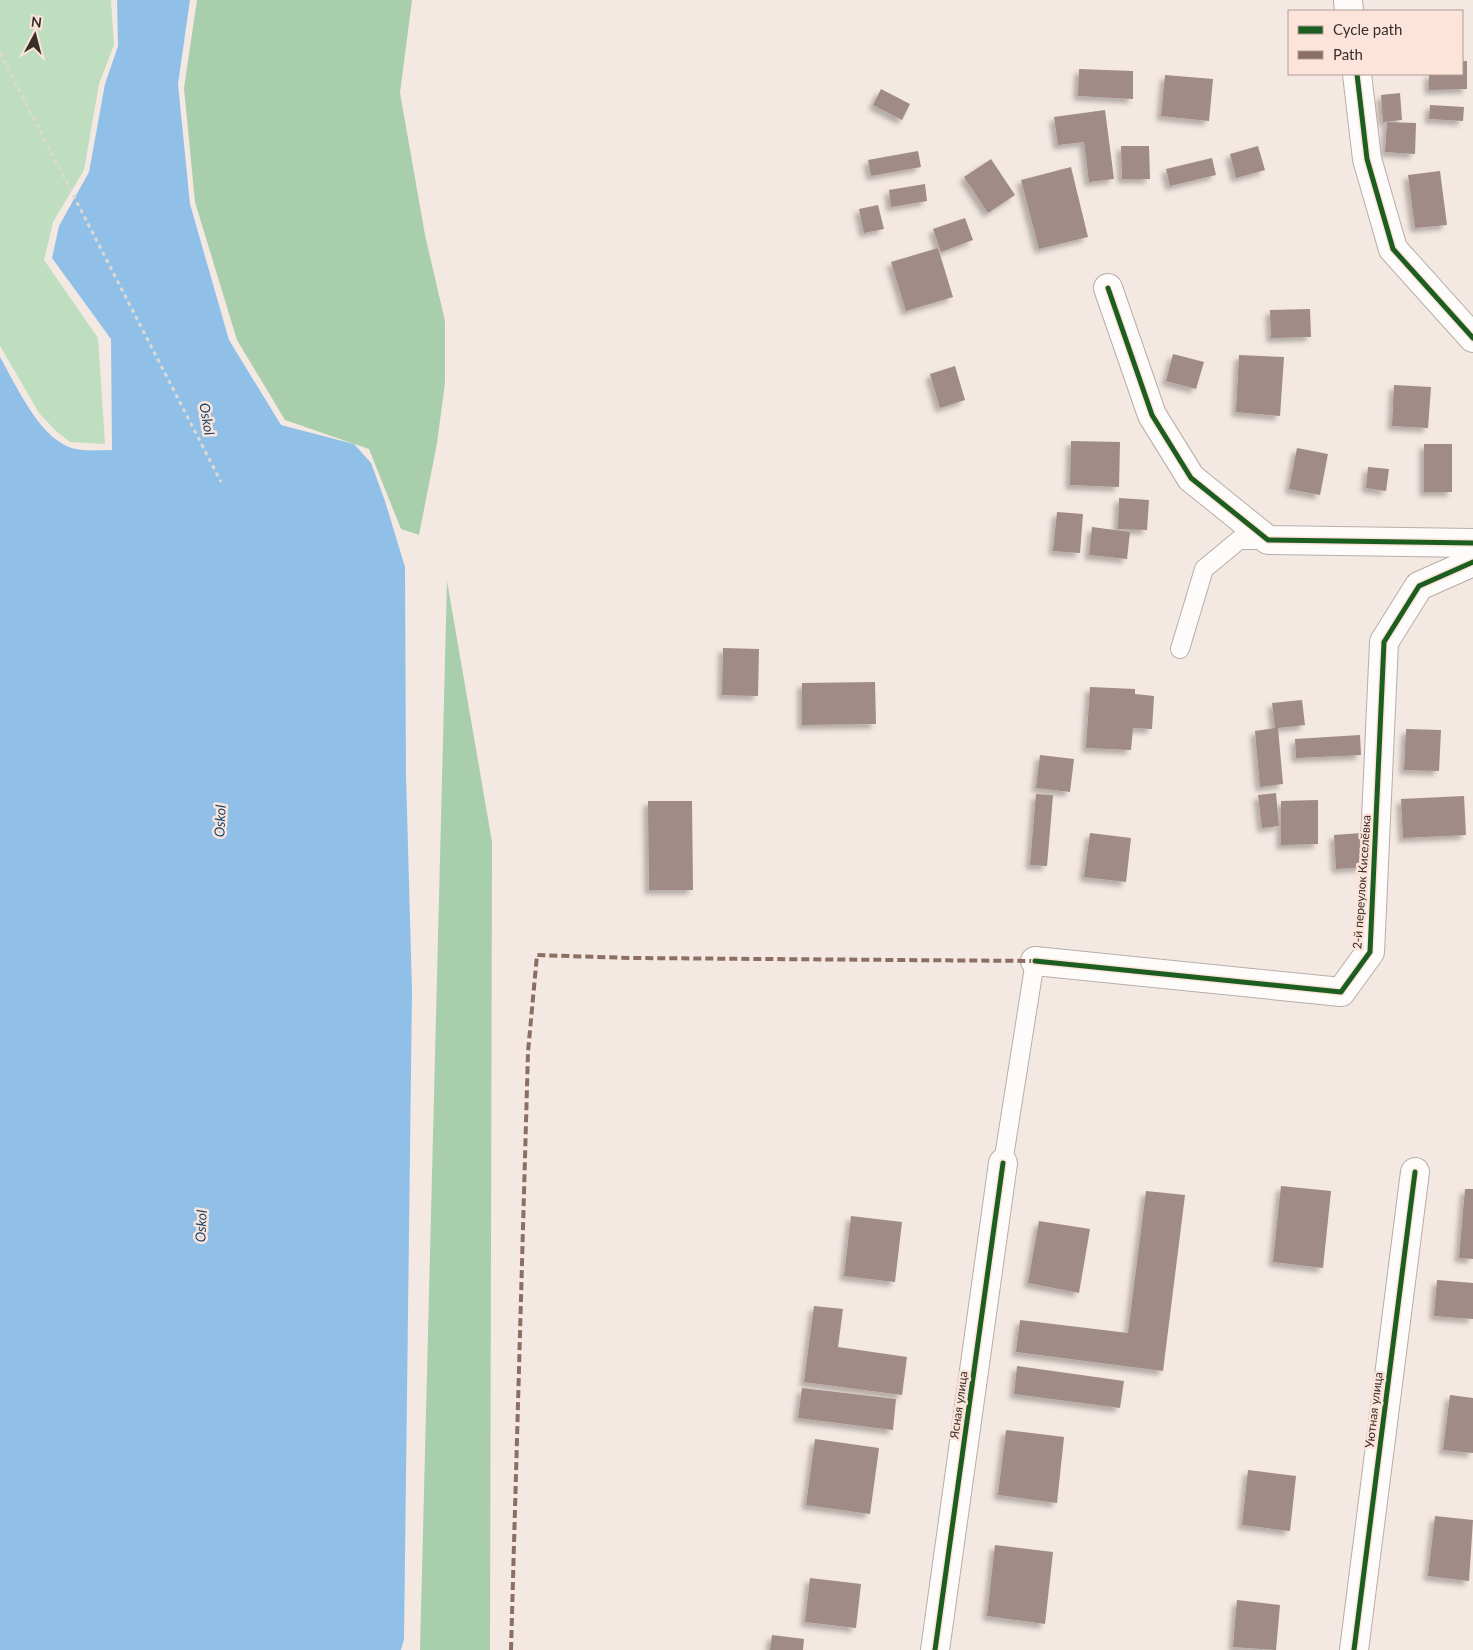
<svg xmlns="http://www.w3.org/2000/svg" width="1473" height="1650" viewBox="0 0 1473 1650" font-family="Lato,sans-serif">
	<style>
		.green { fill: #bedebf }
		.forest { fill: #a8ceac }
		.water { fill: #90c0e8 }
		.building { fill: #a08b87; filter: url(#shadow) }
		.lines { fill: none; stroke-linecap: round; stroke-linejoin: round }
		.lane-casing { stroke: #b8ada8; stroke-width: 20 }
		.street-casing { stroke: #b8ada8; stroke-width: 30 }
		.path { stroke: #dcd8d6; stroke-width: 3; stroke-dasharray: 4 4; stroke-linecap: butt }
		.lane { stroke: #fdfcfb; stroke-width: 18 }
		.street { stroke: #fdfcfb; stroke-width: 28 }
		.quiet { stroke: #8d6e63; stroke-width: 4; stroke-dasharray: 8 4; stroke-linecap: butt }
		.cycleway-casing { stroke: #fce4da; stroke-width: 8 }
		.cycleway { stroke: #1b5e20; stroke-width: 5 }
		.labels { text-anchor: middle; stroke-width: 5; stroke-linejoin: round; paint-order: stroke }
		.street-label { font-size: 12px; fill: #392e29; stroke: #fce4da }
		.water-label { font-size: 14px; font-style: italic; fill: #0d466d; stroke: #fce4da }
	</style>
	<defs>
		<filter id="shadow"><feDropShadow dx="-4.5" dy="4.5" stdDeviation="2.5" flood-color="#0004"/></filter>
	</defs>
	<rect width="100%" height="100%" fill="#f4e8e2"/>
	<path class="green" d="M0 0H111L114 45 99 84 84 170 53 222 44 260 98 338 105 444 70 442 56 431 39 413 0 346Z"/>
	<path class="forest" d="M197 0H412L400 93 425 235 445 321V383L437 443 419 535 401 529 369 449 285 420 237 340 195 202 184 88Z
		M447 581 492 842 490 1650H420Z"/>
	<path class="water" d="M117 0H190L178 84 190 204 229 340 281 425 354 444 371 463 385 501 405 567 406 775 412 991 404 1639 401 1650H0V357C16 385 38 435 69 447 81 452 100 450 112 450L111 339 52 258 59 226 89 172 105 84 118 46Z"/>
	<path class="building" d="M1462 61H1467V89L1429 90V74H1462Z
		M1079 69 1133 71V99L1078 96Z
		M1165 75 1213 79 1209 121 1161 116Z
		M881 89 910 104 902 120 873 105Z
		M1400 93 1402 120 1383 122 1381 95Z
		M1430 105 1464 107 1463 121 1429 119Z
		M1105 110 1114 179 1089 182 1084 142 1058 145 1054 117Z
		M1387 122 1416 123 1415 154 1385 152Z
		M1121 146H1149L1150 179H1122Z
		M1258 146 1265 170 1236 178 1230 154Z
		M918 151 921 167 871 176 868 160Z
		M1212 158 1216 175 1170 186 1166 169Z
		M991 159 1015 195 988 213 964 177Z
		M1071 167 1088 237 1039 249 1021 180Z
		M1440 171 1447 225 1415 228 1408 175Z
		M925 184 927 201 891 207 889 190Z
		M878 205 884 229 864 233 859 209Z
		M965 218 973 240 941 252 933 229Z
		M938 248 953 297 906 311 891 262Z
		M1310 309 1311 337 1271 338 1270 310Z
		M1173 354 1204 362 1196 389 1166 381Z
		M1239 355 1284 357 1280 416 1236 412Z
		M955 366 965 400 940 408 930 374Z
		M1394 385 1431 387 1428 428 1392 426Z
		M1071 441 1120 442 1119 487 1070 485Z
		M1424 444H1452V492H1424Z
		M1297 448 1328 454 1320 495 1289 489Z
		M1368 467 1389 469 1386 491 1366 488Z
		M1119 498 1149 500 1147 530 1118 529Z
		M1057 512 1083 514 1080 553 1053 551Z
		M1092 527 1130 532 1127 559 1089 555Z
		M723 648 759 649 758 696 722 695Z
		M875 682 876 724 802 725V683Z
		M1090 687 1135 689V694L1154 696 1152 729 1133 728 1131 750 1086 748Z
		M1302 700 1305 725 1278 728 1283 784 1260 787 1255 731 1275 728 1272 703Z
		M1406 729 1441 730 1439 771 1404 770Z
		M1360 735 1361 755 1296 758 1295 739Z
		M1040 755 1074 759 1070 792 1036 788Z
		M1276 793 1279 826 1262 828 1258 795Z
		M1036 794 1053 795 1047 866 1030 865Z
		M1464 796 1466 835 1403 838 1401 799Z
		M1318 800V844L1281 845V801Z
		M648 801H692L693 890H649Z
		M1090 833 1131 838 1126 882 1084 877Z
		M1362 833 1365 867 1336 869 1334 835Z
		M1281 1186 1331 1191 1323 1268 1273 1262Z
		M1465 1189H1473V1259L1459 1258Z
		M1146 1191 1185 1195 1163 1371 1016 1352 1020 1320 1128 1333Z
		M851 1216 902 1222 895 1282 844 1276Z
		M1039 1221 1090 1229 1079 1293 1028 1283Z
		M1437 1280 1473 1283V1319L1434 1316Z
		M814 1306 843 1309 838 1347 907 1357 902 1395 804 1382Z
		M1017 1366 1124 1381 1120 1408 1014 1394Z
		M802 1388 896 1399 893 1430 798 1418Z
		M1450 1395 1473 1398V1453L1443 1450Z
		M1006 1430 1064 1437 1057 1503 998 1495Z
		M815 1439 879 1448 870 1514 806 1505Z
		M1248 1470 1296 1476 1290 1531 1242 1525Z
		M1435 1516 1473 1520 1469 1581 1428 1576Z
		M995 1545 1053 1552 1045 1624 987 1616Z
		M810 1578 861 1584 856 1628 805 1622Z
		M1237 1600 1280 1605 1276 1650 1233 1647Z
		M772 1635 804 1639 803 1650H770Z"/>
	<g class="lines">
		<defs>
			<path id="lane" d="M1180 649 1204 569 1239 540H1268
				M1003 1163 1035 961"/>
			<path id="street" d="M1348 0 1349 11
				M1357 74 1367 159 1393 249 1473 338
				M1108 288 1152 415 1191 478 1268 540 1473 543
				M1035 961 1341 992 1370 952 1384 642 1419 586 1473 562
				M935 1650 1003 1163
				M1354 1650 1415 1172"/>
		</defs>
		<use href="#lane" class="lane-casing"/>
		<use href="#street" class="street-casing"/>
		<path class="path" d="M0 53 221 482"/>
		<use href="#lane" class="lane"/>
		<use href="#street" class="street"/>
		<path class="quiet" d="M511 1650 528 1052 537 955 631 958 1035 961"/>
		<defs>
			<path id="cycleway" d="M1357 74 1367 159 1393 249 1473 338
				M1108 288 1152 415 1191 478 1268 540 1473 543
				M1035 961 1341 992 1370 952 1384 642 1419 586 1473 562
				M935 1650 1003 1163
				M1354 1650 1415 1172"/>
		</defs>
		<use href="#cycleway" class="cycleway-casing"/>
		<use href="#cycleway" class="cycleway"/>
	</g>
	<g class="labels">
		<g class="street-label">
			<text transform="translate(1362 882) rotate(-86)" y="4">2-й переулок Киселёвка</text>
			<text transform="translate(959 1405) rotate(-82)" y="4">Ясная улица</text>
			<text transform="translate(1374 1410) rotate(-83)" y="4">Уютная улица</text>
		</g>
		<g class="water-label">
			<text transform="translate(207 419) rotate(80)" y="5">Oskol</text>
			<text transform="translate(220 821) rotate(-87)" y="5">Oskol</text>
			<text transform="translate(201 1226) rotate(-87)" y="5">Oskol</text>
		</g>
	</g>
	<rect x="1288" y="10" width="175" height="65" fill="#fce4da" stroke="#ae9b93"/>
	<rect x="1298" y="26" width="25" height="8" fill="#1b5e20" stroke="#ae9b93"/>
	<text x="1333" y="35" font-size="15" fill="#392e29">Cycle path</text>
	<rect x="1298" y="51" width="25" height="8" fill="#8d6e63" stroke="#ae9b93"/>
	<text x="1333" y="60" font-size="15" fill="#392e29">Path</text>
	<g transform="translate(35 35) rotate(7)" stroke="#fce4da" stroke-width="4" paint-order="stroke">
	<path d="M0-4L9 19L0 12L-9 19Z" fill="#392e29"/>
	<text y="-8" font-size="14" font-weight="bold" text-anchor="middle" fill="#392e29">N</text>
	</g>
</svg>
